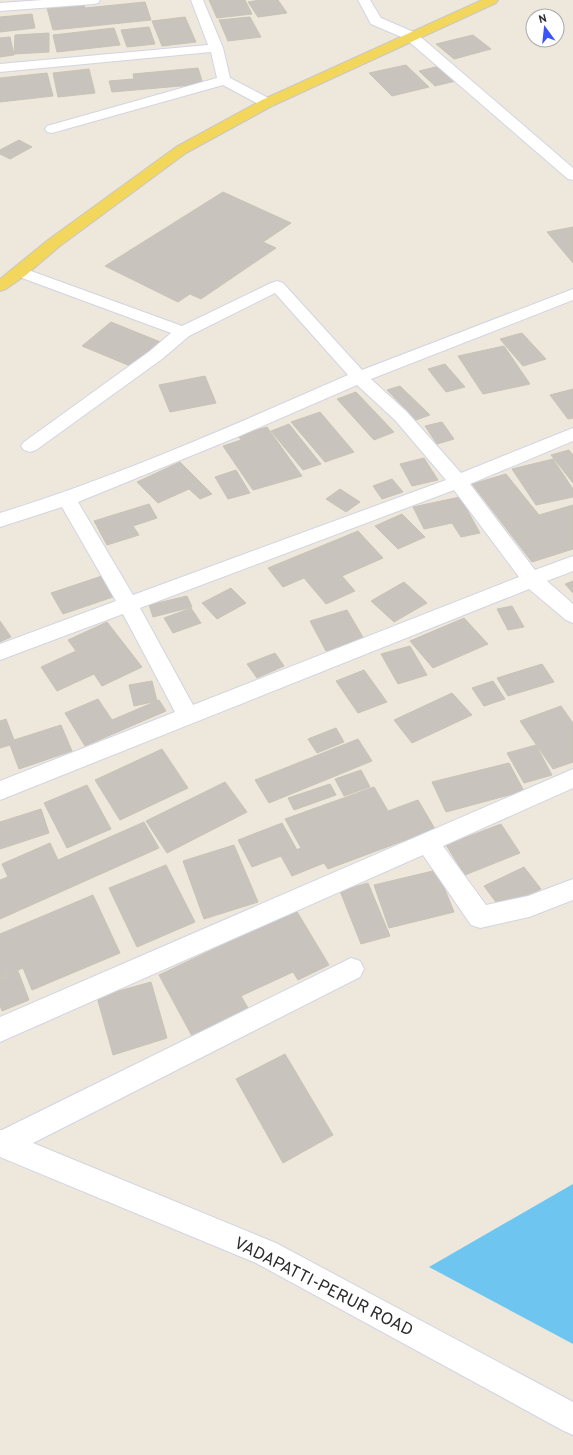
<svg xmlns="http://www.w3.org/2000/svg" width="573" height="1455" viewBox="0 0 573 1455" font-family="Overpass,sans-serif">
	<style>
		.water { fill: #6ec6f0 }
		.building { fill: #c8c3bc; stroke: #c8c3b6 }
		.lines { fill: none; stroke-linecap: round; stroke-linejoin: round }
		.minor-casing { stroke: #d2d4e3; stroke-width: 2 }
		.major-casing { stroke: #c8c8c8; stroke-width: 2 }
		.minor { fill: #fff; fill-rule: evenodd }
		.major { fill: #f2d75c; fill-rule: evenodd }
		.labels { text-anchor: middle; stroke-width: 3; stroke-linejoin: round; paint-order: stroke }
		.near-street-label { font-size: 17px; fill: #2b2b2b; stroke: #fff }
	</style>
	<rect width="100%" height="100%" fill="#ede7dc"/>
	<path class="water" d="M573 1184V1344L429 1267Z"/>
	<path class="building" d="M209 0H245L252 14 217 18Z
		M260 0H278L287 13 258 17 248 2Z
		M145 2 151 20 53 30 47 8 84 4 85 8Z
		M32 14 35 28 0 32V17Z
		M185 17 196 42 162 46 152 21Z
		M250 17 261 37 228 41 219 20Z
		M149 27 155 44 127 47 121 30Z
		M114 28 120 45 57 52 53 35Z
		M49 33V52L14 54 15 35Z
		M473 35 491 49 454 59 436 44Z
		M10 37 14 55 0 57V38Z
		M406 65 429 87 392 96 369 73Z
		M444 65 460 80 435 86 419 71Z
		M198 68 203 84 112 92 109 81 134 79 133 74Z
		M89 69 95 93 58 97 53 73Z
		M47 73 53 96 0 102V78Z
		M19 140 32 147 10 159 0 154V150Z
		M223 192 291 223 263 242 276 248 201 299 190 294 178 302 105 266Z
		M573 227V263L547 232Z
		M111 322 163 343 135 368 82 346Z
		M522 333 546 359 523 366 500 339Z
		M504 346 530 384 483 394 458 356Z
		M445 364 465 387 446 392 428 369Z
		M205 376 216 403 170 412 159 385Z
		M400 386 430 415 416 420 387 390Z
		M573 389V418L568 419 550 395Z
		M356 392 394 432 374 440 337 399Z
		M320 412 354 452 325 462 291 422Z
		M442 422 454 439 437 444 425 426Z
		M289 424 321 464 303 470 271 431Z
		M267 427 302 476 253 490 223 446 241 440 238 435Z
		M569 450 573 455V483L551 455Z
		M424 458 438 480 412 486 400 464Z
		M553 459 573 489V497L536 505 512 469Z
		M180 462 212 494 200 499 189 489 158 503 137 482Z
		M236 470 250 493 228 499 215 477Z
		M506 474 539 515 573 505V549L532 562 472 484Z
		M392 479 403 492 382 499 373 486Z
		M340 489 360 502 346 512 326 499Z
		M460 497 480 533 461 537 452 523 424 529 413 507Z
		M149 504 157 518 133 526 139 535 107 545 94 521Z
		M402 514 425 537 398 549 375 526Z
		M358 531 383 558 342 576 355 591 326 604 304 578 283 587 268 568Z
		M102 576 113 597 63 614 51 593Z
		M573 581V593L565 584Z
		M404 582 427 603 394 622 371 601Z
		M231 588 246 603 217 619 202 603Z
		M187 596 192 607 153 617 149 605Z
		M512 606 524 627 508 630 497 609Z
		M191 608 201 623 173 633 164 618Z
		M347 610 364 639 326 651 310 621Z
		M464 618 488 644 433 668 410 641Z
		M0 621 11 637 0 642Z
		M107 622 142 667 102 686 94 674 57 691 41 667 76 651 68 640Z
		M410 646 427 675 398 684 381 654Z
		M275 653 284 666 257 678 247 664Z
		M542 664 554 682 508 696 497 678Z
		M364 670 387 702 358 713 336 681Z
		M152 681 157 701 134 706 129 685Z
		M493 681 505 699 484 706 472 688Z
		M452 693 472 715 412 743 394 720Z
		M98 699 112 720 159 700 166 711 85 746 65 713Z
		M561 706 573 723V762L553 769 520 721Z
		M6 719 14 740 61 725 72 751 19 769 10 745 0 748V721Z
		M336 728 344 742 317 753 308 739Z
		M358 739 372 761 269 803 255 780Z
		M536 745 552 775 524 783 507 753Z
		M162 749 188 788 120 820 95 780Z
		M509 763 524 791 446 812 432 782Z
		M361 770 370 787 344 796 335 779Z
		M225 782 247 812 167 853 146 821Z
		M330 784 336 795 294 810 288 798Z
		M87 785 111 829 67 848 44 803Z
		M374 787 388 811 418 800 435 829 328 869 324 863 292 876 281 856 301 848 285 819Z
		M41 809 49 833 0 849V822Z
		M144 822 159 848 0 919V880L8 877 2 864 50 843 58 860Z
		M282 823 297 850 252 867 238 840Z
		M501 824 520 853 465 875 446 845Z
		M234 845 258 902 204 919 183 861Z
		M166 865 195 922 137 947 109 888Z
		M524 867 541 889 501 909 484 886Z
		M437 870 454 912 389 928 374 885Z
		M368 883 390 936 361 944 340 891Z
		M93 895 120 953 32 990 23 968 0 978V934Z
		M296 910 329 965 298 980 293 972 241 996 248 1008 192 1036 159 975Z
		M18 971 29 1000 2 1011 0 1005V979Z
		M151 982 167 1038 113 1055 97 997Z
		M285 1054 333 1135 283 1163 236 1079Z"/>
	<g class="lines">
		<defs>
			<path id="minor" d="M43 0H100L98 3 94 4 0 11V3Z
				M191 0H203L223 48 230 78 272 100 274 103 272 106 267 107 262 106 223 85 52 133 47 132 45 129 47 126 217 78 211 52 0 72V64L208 45Z
				M358 0H370L381 18 416 33 573 168V180L568 179 406 39 371 24Z
				M20 267 182 326 271 283 277 281 283 283 362 370 573 289V300L371 379 407 412 461 473 573 428V441L470 484 535 570 573 556V571L547 581 573 604V623L566 620 529 589 0 800V781L175 712 123 614 0 660V644L116 601 62 507 0 527V513C119 476 234 425 348 375L275 293 189 336 162 359 36 450 30 452 24 450 21 446 24 442 150 351 171 333 14 275 12 272 14 269ZM357 385 395 420 446 480 133 595 78 502 237 437ZM454 490 519 577 193 705 140 608Z
				M573 769V788L443 846 486 905 528 896 573 879V900L529 917 480 928 471 925 423 855 0 1042V1017Z
				M351 958 360 961 364 969 360 977 33 1143 276 1243 573 1402V1435L562 1430 256 1263 0 1157V1130H2Z"/>
			<path id="major" d="M482 0H498L496 3 272 106 186 153 60 246 26 275 6 289 0 291V279L48 240 176 147 262 100Z"/>
		</defs>
		<use href="#minor" class="minor-casing"/>
		<use href="#major" class="major-casing"/>
		<use href="#minor" class="minor"/>
		<use href="#major" class="major"/>
	</g>
	<g class="labels">
		<g class="near-street-label">
			<text transform="translate(324 1286) rotate(27)" y="6">VADAPATTI-PERUR ROAD</text>
		</g>
	</g>
	<g transform="translate(545 28) rotate(345)"><circle r="19" fill="#ffffff" stroke="#aaaaaa"/>
	<path d="M0-3L7 15L0 10L-7 15Z" fill="#3a54fc"/>
	<text y="-6" font-size="11" font-weight="bold" text-anchor="middle" fill="#2b2b2b">N</text>
	</g>
</svg>
